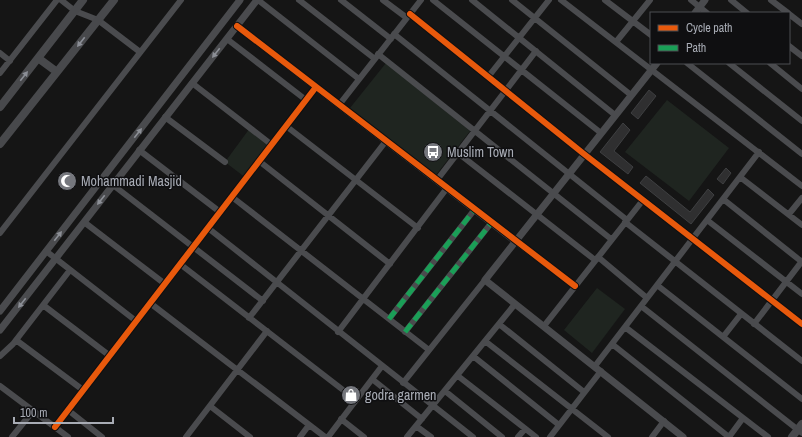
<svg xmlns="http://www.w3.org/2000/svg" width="802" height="437" viewBox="0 0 802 437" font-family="'Archivo Narrow',sans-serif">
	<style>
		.green { fill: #1f2520 }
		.building { fill: #2f2f30; stroke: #3e3f41 }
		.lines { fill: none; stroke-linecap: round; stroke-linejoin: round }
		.minor { stroke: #4a4b4e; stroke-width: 6 }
		.tertiary { stroke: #4a4b4e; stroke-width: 7 }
		.secondary { stroke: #48494c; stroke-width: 8 }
		.quiet { stroke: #1a9f57; stroke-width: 5; stroke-dasharray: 10 5; stroke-linecap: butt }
		.cycleway-casing { stroke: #0f0f11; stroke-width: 8 }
		.cycleway { stroke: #e8590c; stroke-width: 6 }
		.oneway { fill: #8b8e96 }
		.oneway2 { fill: #8c8f96 }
		.labels { text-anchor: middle; stroke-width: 3; stroke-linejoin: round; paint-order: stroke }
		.poi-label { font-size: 14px; fill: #a8acb5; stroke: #0f0f11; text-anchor: start }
	</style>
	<rect width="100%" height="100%" fill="#151515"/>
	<path class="green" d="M386 63 470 131 436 175 350 108Z
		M667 100 729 148 689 201 625 152Z
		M250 128 272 145 246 178 225 162Z
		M597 288 625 309 592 353 564 330Z"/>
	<path class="building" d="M649 90 656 96 638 119 631 113Z
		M623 123 630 130 614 151 633 167 628 174 600 152Z
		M726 168 731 173 723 184 717 179Z
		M646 176 690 212 708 189 714 195 691 224 640 183Z"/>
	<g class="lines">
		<path class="minor" d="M61 0 75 11 98 20 140 52
			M258 0 359 79
			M299 0 375 59
			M341 0 391 39
			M383 0 407 18
			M433 0 601 133
			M472 0 615 115
			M512 0 631 95
			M561 0 802 186
			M605 0 651 35
			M691 0 707 13
			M731 0 747 13
			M771 0 788 13
			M410 14 584 154 802 324
			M789 14 802 24
			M394 34 627 220
			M227 39 306 100
			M616 42 650 0
			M789 46 802 56
			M0 53 10 61
			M378 54 611 239
			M687 63 802 154
			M729 63 802 121
			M770 63 802 89
			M0 73 57 0
			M488 77 549 0
			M192 83 272 145
			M339 105 421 0
			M165 117 225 162
			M286 126 418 228
			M139 150 220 212
			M458 153 595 260
			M259 161 390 264
			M740 177 802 225
			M437 180 536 51
			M113 185 263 301
			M232 197 429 350
			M723 199 802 262
			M789 214 802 198
			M707 220 802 294
			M84 222 165 284
			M625 222 802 361
			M208 228 473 437
			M0 233 181 0
			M515 241 575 286
			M46 251 136 321
			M598 257 647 298
			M180 264 356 400
			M657 285 802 399
			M150 303 325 437
			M43 305 110 356
			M641 306 802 433
			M249 318 386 141
			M389 319 475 209
			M499 324 584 392
			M754 324 802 261
			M544 326 643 200
			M625 327 768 437
			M338 332 447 188
			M405 332 492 222
			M723 337 741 314
			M16 340 83 390
			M485 341 608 437
			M612 344 729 437
			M0 356 13 344 70 270
			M473 356 559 425
			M595 366 759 152
			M458 376 536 437
			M372 379 422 419
			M403 383 485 280
			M0 386 68 437
			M445 391 502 437
			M210 406 250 437
			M68 410 102 437
			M341 419 364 437
			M416 426 431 437
			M55 427 316 87
			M12 437 33 411
			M186 437 267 331
			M300 437 309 425
			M328 437 382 366
			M407 437 515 304
			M518 437 525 429
			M550 437 601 371
			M652 437 664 421
			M729 437 743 418"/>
		<path class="tertiary" d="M695 13 705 0
			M237 26 515 241
			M657 63 485 280 683 437
			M0 311 240 0
			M0 330 257 0"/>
		<path class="secondary" d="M38 58 57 72
			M0 107 83 0
			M0 144 114 0
			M792 437 802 424"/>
		<path class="quiet" d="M389 319 475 209
			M405 332 492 222"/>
		<defs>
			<path id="cycleway" d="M410 14 584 154 802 324
				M237 26 575 286
				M55 427 316 87"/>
		</defs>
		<use href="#cycleway" class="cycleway-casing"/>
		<use href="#cycleway" class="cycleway"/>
	</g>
	<defs><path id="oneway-solid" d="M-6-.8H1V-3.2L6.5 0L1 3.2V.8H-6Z"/></defs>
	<g class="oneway">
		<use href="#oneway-solid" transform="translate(81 42) rotate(128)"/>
		<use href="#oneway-solid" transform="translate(24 76) rotate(-52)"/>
	</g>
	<g class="oneway2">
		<use href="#oneway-solid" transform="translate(216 53) rotate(128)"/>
		<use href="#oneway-solid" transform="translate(138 133) rotate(-52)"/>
		<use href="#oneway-solid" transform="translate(101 200) rotate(128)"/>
		<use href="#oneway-solid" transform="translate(58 236) rotate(-52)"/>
		<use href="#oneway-solid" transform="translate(22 303) rotate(128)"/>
	</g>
	<defs>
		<symbol id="bus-disc" viewBox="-11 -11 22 22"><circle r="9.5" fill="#75777d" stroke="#0f0f11"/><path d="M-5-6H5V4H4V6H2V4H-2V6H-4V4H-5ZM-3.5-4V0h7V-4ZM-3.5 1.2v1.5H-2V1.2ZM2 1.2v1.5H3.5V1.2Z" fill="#fff"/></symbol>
		<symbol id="mosque-disc" viewBox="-11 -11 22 22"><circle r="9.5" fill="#75777d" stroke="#0f0f11"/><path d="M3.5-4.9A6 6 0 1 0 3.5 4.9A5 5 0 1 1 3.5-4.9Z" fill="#fff"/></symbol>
		<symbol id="shop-disc" viewBox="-11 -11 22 22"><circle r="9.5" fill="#75777d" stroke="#0f0f11"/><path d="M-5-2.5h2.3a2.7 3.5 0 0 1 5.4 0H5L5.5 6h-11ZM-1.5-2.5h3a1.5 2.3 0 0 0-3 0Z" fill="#fff"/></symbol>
	</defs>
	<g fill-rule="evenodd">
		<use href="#bus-disc" x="422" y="141" width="22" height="22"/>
		<use href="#mosque-disc" x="56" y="170" width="22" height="22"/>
		<use href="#shop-disc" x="340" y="384" width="22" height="22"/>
	</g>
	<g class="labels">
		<g class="poi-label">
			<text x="447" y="157">Muslim Town</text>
			<text x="81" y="186">Mohammadi Masjid</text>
			<text x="365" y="400">godra garmen</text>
		</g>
	</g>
	<rect x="650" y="12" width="140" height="52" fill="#0f0f11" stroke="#4c4e53"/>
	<rect x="658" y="25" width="20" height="6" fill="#e8590c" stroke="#4c4e53"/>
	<text x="686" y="32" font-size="12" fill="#a8acb5">Cycle path</text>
	<rect x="658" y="45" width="20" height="6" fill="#1a9f57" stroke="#4c4e53"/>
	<text x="686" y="52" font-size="12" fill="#a8acb5">Path</text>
	<path d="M14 417v6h99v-6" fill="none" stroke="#a8acb5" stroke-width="2"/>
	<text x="20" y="417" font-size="12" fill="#a8acb5" stroke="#0f0f11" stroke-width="3" paint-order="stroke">100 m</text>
</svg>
